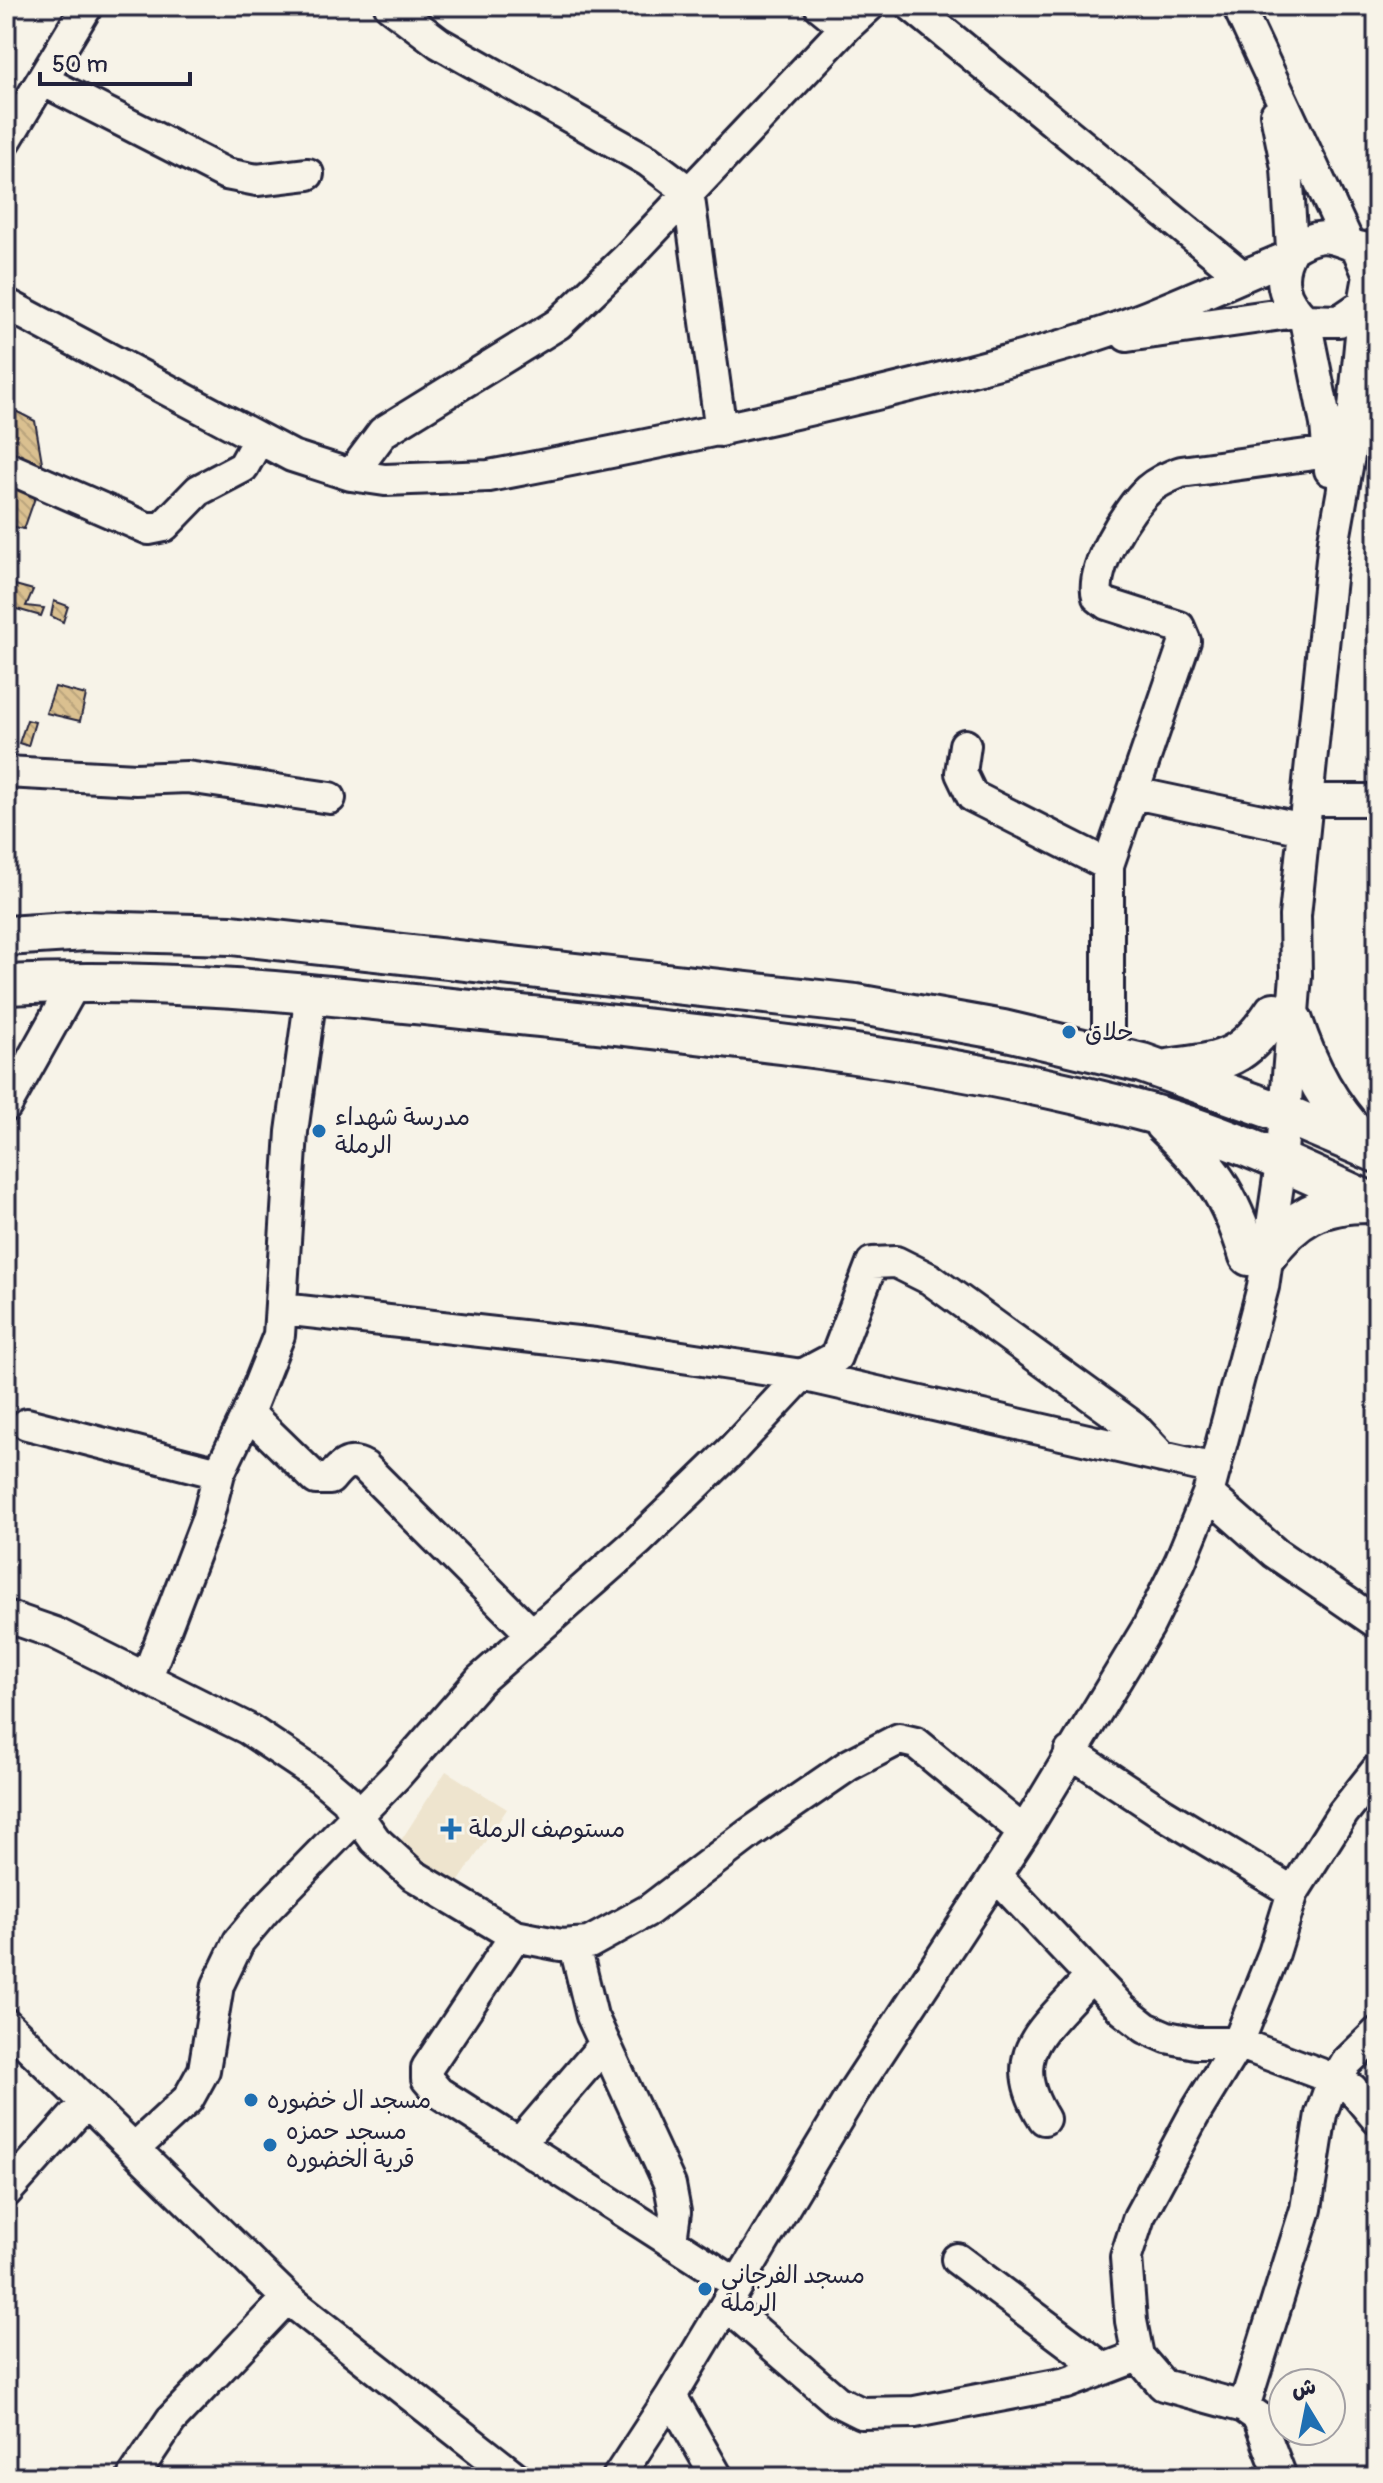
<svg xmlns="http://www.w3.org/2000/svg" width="1383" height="2483" viewBox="0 0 1383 2483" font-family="Pangolin,'Playpen Sans Arabic',sans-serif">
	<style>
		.built { fill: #eee4ce }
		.building { fill: url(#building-back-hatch); stroke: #22223b; stroke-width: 2 }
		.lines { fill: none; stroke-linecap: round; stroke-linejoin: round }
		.minor-casing { stroke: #22223b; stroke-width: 36 }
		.major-casing { stroke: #22223b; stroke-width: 44 }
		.minor { stroke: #f7f3e8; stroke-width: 30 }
		.major { stroke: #f7f3e8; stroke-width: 38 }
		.poi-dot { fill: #1f6fb2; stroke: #f7f3e8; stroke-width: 3 }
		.labels { text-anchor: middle; stroke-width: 6; stroke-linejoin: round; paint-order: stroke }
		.poi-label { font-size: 24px; fill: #22223b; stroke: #f7f3e8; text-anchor: start }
	</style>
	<defs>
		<pattern id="building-back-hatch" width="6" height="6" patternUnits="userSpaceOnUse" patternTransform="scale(2)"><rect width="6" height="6" fill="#dac090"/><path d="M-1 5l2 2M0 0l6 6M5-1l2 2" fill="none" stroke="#bba57d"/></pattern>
	</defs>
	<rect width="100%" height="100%" fill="#f7f3e8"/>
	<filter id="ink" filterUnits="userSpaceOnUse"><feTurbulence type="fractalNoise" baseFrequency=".0125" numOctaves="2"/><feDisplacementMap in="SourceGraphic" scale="16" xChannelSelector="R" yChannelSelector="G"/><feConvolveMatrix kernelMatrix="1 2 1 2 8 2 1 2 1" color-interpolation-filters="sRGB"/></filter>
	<g filter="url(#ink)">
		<path class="built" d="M446 1771 507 1809 457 1884 396 1848Z"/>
		<path class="building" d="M6 406 35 421 43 468 6 448Z
			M6 482 36 495 24 529 6 525Z
			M15 585 33 590 26 606 44 608 41 616 6 606Z
			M54 601 68 606 63 622 51 616Z
			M55 687 86 695 80 721 46 713Z
			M27 720 35 722 28 746 19 743Z"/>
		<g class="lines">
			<defs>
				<path id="minor" d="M390 6 439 43 648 161 688 191 721 431
					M912 6 1242 276
					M1238 6 1348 242
					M846 27 869 6
					M44 81 226 174 257 180 308 174
					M1276 114 1287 168 1292 249
					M6 140 87 6
					M1358 250 1369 276 1364 304 1339 321 1305 320C1282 299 1276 276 1292 249 1333 222 1339 250 1377 249
					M6 304 292 456 351 475 385 480 489 476C683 439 878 398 1068 344 1144 322 1215 287 1288 257
					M1305 320 1326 424 1330 470
					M1127 336 1296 312
					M6 467 149 529 164 526 199 490 243 467 258 440
					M351 475 383 432 558 324 627 258 846 27 820 6
					M965 745 961 773 972 796 1108 865
					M6 772 136 779 187 777 330 798
					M1134 793 1304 829
					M1307 800H1377
					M1108 1053V865L1185 641 1179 627 1107 604 1098 597C1089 570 1128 508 1148 490 1158 481 1169 477 1181 472L1329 452
					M6 1106 76 981
					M282 1309 595 1344 802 1375 1215 1469
					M248 1413 316 1479H330C340 1467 348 1457 365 1467L531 1633
					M27 1424 219 1473
					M1208 1494 1275 1553 1377 1623
					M6 1616 55 1633 248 1729 320 1777 346 1799 375 1840 413 1875 515 1936 561 1945 589 1943 649 1910 750 1833 849 1765 899 1739 916 1743 1024 1832
					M147 1677 207 1520 219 1473 248 1413 279 1335 292 1132 311 994
					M1070 1752 1164 1814 1293 1892 1343 1813 1377 1770
					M996 1876 1123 2010 1146 2028 1167 2037 1196 2043H1238L1334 2079 1352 2089 1377 2119
					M515 1936 427 2068V2079L438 2092 737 2284
					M575 1946 592 2016 670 2185 675 2212 671 2241
					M6 2024 287 2298 515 2477
					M1044 2119C1001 2051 1048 2028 1090 1977
					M519 2144 604 2045
					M134 2149 188 2099 204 2070 218 1985 239 1941 265 1910 397 1775 480 1680 638 1541 731 1451 802 1375 836 1357 872 1263 896 1262 930 1279 1134 1427 1162 1457
					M6 2192 86 2103
					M957 2259 1104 2369
					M727 2306 837 2401 861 2413 915 2412 1067 2383 1138 2356
					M671 2396 717 2477
					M1244 2407 1306 2209 1321 2114 1328 2094 1347 2062 1377 2033
					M133 2477 171 2420 287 2298
					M618 2477 671 2396 854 2091 1024 1832 1148 1627 1180 1562 1208 1494 1263 1287 1281 1164 1296 975 1295 916 1334 540 1350 450 1364 304
					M1281 2477 1258 2417 1244 2407 1163 2385 1138 2356 1131 2321 1126 2257 1139 2217 1194 2115 1238 2043 1274 1953 1293 1892"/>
				<path id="major" d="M6 936 86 931 231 935 856 1004 1003 1030 1142 1063 1285 1114 1377 1153
					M6 985C174 976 344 997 511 1014 721 1036 945 1057 1149 1113 1227 1135 1304 1171 1377 1205
					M1293 1021C1309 1069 1329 1106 1364 1143
					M1167 1069C1223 1061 1241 1062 1274 1012
					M1164 1124C1211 1170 1229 1191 1249 1256
					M1267 1255C1294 1217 1321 1203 1368 1203"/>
			</defs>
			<use href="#minor" class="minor-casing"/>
			<use href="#major" class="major-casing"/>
			<use href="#minor" class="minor"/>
			<use href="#major" class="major"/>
		</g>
	</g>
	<g class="poi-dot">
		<circle cx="1069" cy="1032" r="8"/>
		<circle cx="319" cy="1131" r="8"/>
		<path d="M447 1817h8v8h8v8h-8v8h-8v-8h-8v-8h8z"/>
		<circle cx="251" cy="2100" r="8"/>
		<circle cx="270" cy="2145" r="8"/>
		<circle cx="705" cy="2289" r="8"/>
	</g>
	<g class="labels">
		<g class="poi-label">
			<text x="1085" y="1040">حلاق</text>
			<text x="335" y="1125">مدرسة شهداء<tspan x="335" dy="28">الرملة</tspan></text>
			<text x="469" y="1837">مستوصف الرملة</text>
			<text x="267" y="2108">مسجد ال خضوره</text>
			<text x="286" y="2139">مسجد حمزه<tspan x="286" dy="28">قرية الخضوره</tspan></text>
			<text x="721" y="2283">مسجد الفرجاني<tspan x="721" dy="28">الرمله</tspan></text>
		</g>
	</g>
	<rect width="1383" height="2483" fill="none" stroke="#f7f3e8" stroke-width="32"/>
	<rect x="16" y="16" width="1351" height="2451" fill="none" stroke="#22223b" stroke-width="3" filter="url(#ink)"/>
	<g transform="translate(1307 2407) rotate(350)"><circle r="38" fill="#f7f3e8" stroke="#a29fa3" stroke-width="2"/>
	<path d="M0-6L14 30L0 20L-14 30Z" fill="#1f6fb2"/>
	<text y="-12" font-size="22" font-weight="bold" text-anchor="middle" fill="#22223b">ش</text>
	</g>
	<path d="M40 72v12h150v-12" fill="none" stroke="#22223b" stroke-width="4"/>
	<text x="52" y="72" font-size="24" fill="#22223b" stroke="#f7f3e8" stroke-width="6" paint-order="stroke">50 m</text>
</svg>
